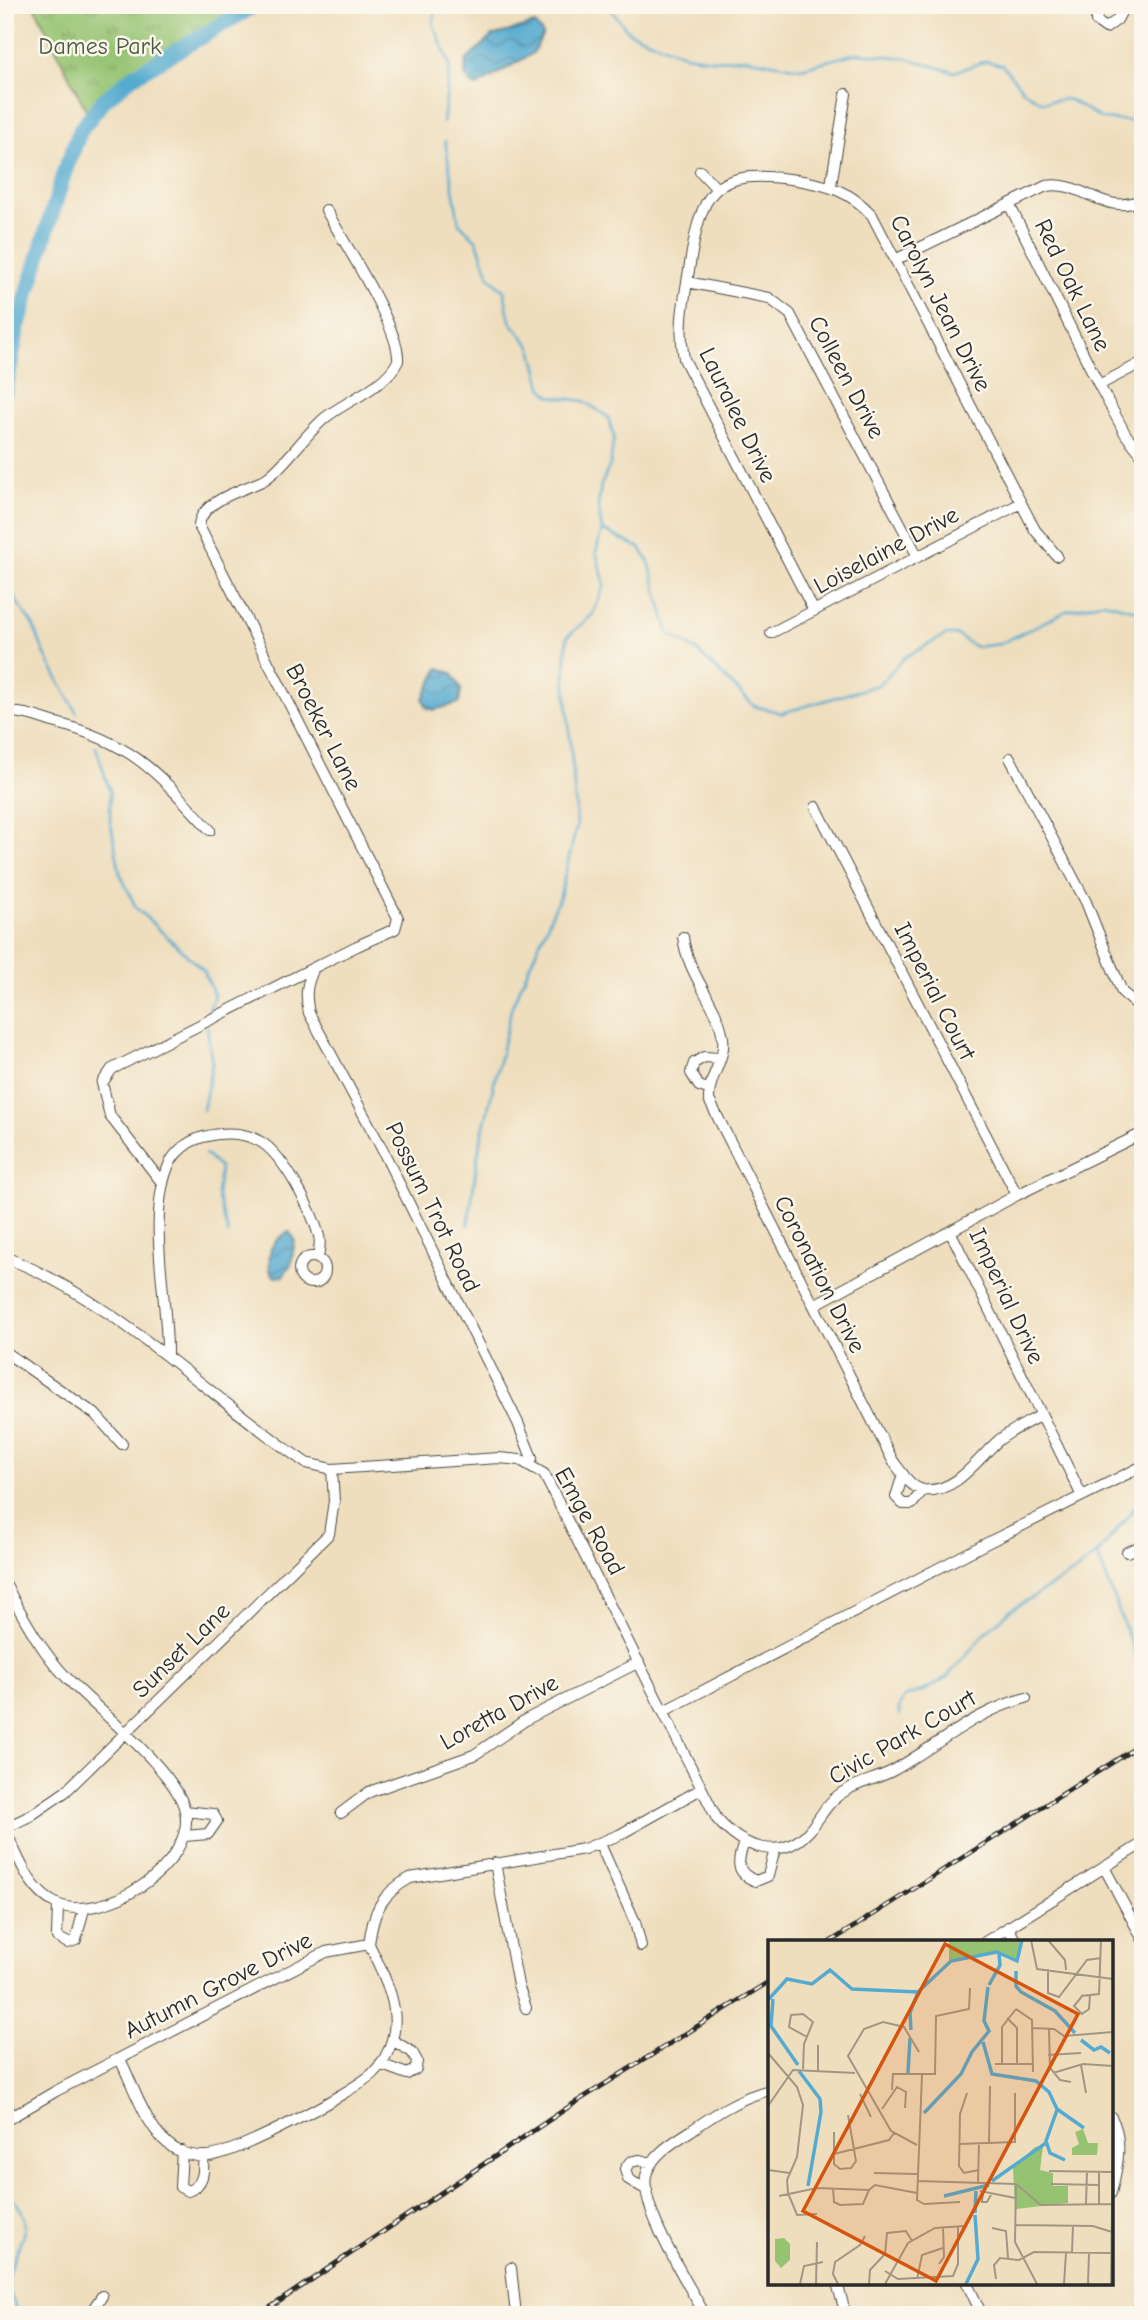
<svg xmlns="http://www.w3.org/2000/svg" width="1148" height="2320" viewBox="0 0 1148 2320" font-family="'Comic Neue',sans-serif">
	<style>
		.park { fill: url(#park-tufts); stroke: #60774e; stroke-width: 2 }
		.water { fill: url(#water-waves); stroke: #406a7e; stroke-width: 2 }
		.lines { fill: none; stroke-linecap: round; stroke-linejoin: round }
		.stream { stroke: #54aad0; stroke-width: 2.5 }
		.river { stroke: #54aad0; stroke-width: 16 }
		.street-casing { stroke: #484641; stroke-width: 12 }
		.street { stroke: #fff; stroke-width: 10 }
		.rail-casing { stroke: #2b2b2b; stroke-width: 5 }
		.rail { stroke: #fbf7ec; stroke-width: 2.5; stroke-dasharray: 8; stroke-linecap: butt }
		.labels { text-anchor: middle; stroke-width: 5; stroke-linejoin: round; paint-order: stroke }
		.park-label { font-size: 24px; fill: #4b5940; stroke: #fbf7ec }
		.street-label { font-size: 24px; fill: #2b2b2b; stroke: #fbf7ec }
		.inset-river { fill: none; stroke: #54aad0; stroke-width: 3.5 }
		.inset-road { fill: none; stroke: #a19683; stroke-width: 2 }
		.view { fill: #d5540f; fill-opacity: 0.15; stroke: #d5540f; stroke-width: 3.5 }
		.inset-edge { fill: none; stroke: #2b2b2b; stroke-width: 3.5 }
	</style>
	<defs>
		<pattern id="park-tufts" width="24" height="20" patternUnits="userSpaceOnUse" patternTransform="scale(1.75)"><rect width="24" height="20" fill="#95c371"/><path d="M3 7l-1-3M5 7V3M7 7l1-3M15 17l-1-3M17 17v-4M19 17l1-3" fill="none" stroke="#7a9f5d"/></pattern>
		<pattern id="water-waves" width="16" height="10" patternUnits="userSpaceOnUse" patternTransform="scale(1.75)"><rect width="16" height="10" fill="#54aad0"/><path d="M0 5q4-4 8 0t8 0" fill="none" stroke="#468ba9"/></pattern>
	</defs>
	<rect width="100%" height="100%" fill="#fbf7ec"/>
	<filter id="ink" filterUnits="userSpaceOnUse"><feTurbulence type="fractalNoise" baseFrequency=".0143" numOctaves="2"/><feDisplacementMap in="SourceGraphic" scale="14" xChannelSelector="R" yChannelSelector="G"/><feConvolveMatrix kernelMatrix="1 2 1 2 8 2 1 2 1" color-interpolation-filters="sRGB"/></filter>
	<filter id="wash" filterUnits="userSpaceOnUse"><feTurbulence type="fractalNoise" baseFrequency=".00686" numOctaves="4" result="noise"/><feDisplacementMap in="SourceGraphic" scale="28" xChannelSelector="R" yChannelSelector="G"/><feGaussianBlur stdDeviation="1.57" result="paint"/><feColorMatrix in="noise" values="0 0 0 0 0 0 0 0 0 0 0 0 0 0 0 0 0 1.4 0 .05"/><feComposite in="paint" operator="in"/></filter>
	<g filter="url(#wash)">
		<rect width="100%" height="100%" fill="#efdebe"/>
		<path class="park" d="M34 5H241L232 13 124 79 90 118Z"/>
		<path class="water" d="M535 24 543 34 533 53 475 87 465 76 466 61 492 36Z
			M439 668 452 673 461 689 459 703 434 710 427 708 423 699Z
			M289 1232 295 1239 291 1264 283 1276 275 1277 270 1271C268 1250 270 1242 289 1232Z"/>
		<g class="lines">
			<path class="stream" d="M437 5 433 23 450 65 443 123
				M607 5 629 32 686 55 715 60 744 58 801 68 857 53 906 58 954 72 986 61 1002 65 1024 91 1042 102 1068 99 1102 119 1143 122
				M445 141 459 223 477 241 489 276 504 291 510 321 532 348 542 387 550 396 584 401 608 417 614 437 610 465 601 485 598 507 602 530 596 552 605 585 592 615 567 637 565 676 577 824 560 896 512 1006 479 1148 468 1225
				M602 530 640 548 649 562 669 634 696 650 754 706 782 713 878 685 905 657 946 635H957L975 647 1000 644 1066 611 1104 602 1143 612
				M5 560 15 599 33 625 46 657 77 713
				M96 747 110 792V819L120 873 136 908 204 971 214 995 207 1017
				M203 1110 212 1064 207 1027
				M205 1154 220 1168 217 1194 228 1234
				M1097 1554 1143 1675
				M899 1715V1707L904 1697 928 1689 947 1677 986 1632 1011 1610 1076 1571 1097 1554 1143 1498
				M5 2192C49 2227 5 2248 9 2288 10 2295 14 2302 16 2309"/>
			<path class="river" d="M5 391 17 329 65 170 81 129 104 100 132 77 255 5"/>
		</g>
	</g>
	<g filter="url(#ink)">
		<g class="lines">
			<defs>
				<path id="street" d="M1099 5 1096 21 1106 28 1117 20 1125 5
					M700 171 717 189
					M831 185 846 94
					M1009 204 1099 385 1126 435 1143 456
					M895 260 1046 186C1082 179 1104 218 1143 199
					M687 282 769 298 790 314 918 557
					M1099 385 1143 362
					M814 611 684 359C678 327 684 301 689 270 701 191 711 167 797 180 828 185 850 191 872 215L1035 530 1057 556
					M771 633 1021 503
					M5 713C22 711 37 717 53 722 133 743 156 771 210 830
					M1010 758 1086 902 1122 992 1143 1010
					M816 807 1017 1195
					M683 937C688 977 718 1003 723 1038 726 1059 708 1077 709 1100L893 1461C901 1471 910 1488 924 1490 957 1493 978 1458 999 1440 1012 1430 1027 1423 1041 1415
					M314 968C306 985 305 995 309 1013L380 1145 518 1423 532 1458 530 1465
					M708 1089 699 1086 691 1073 694 1063 704 1057 720 1058
					M163 1184 110 1116 102 1083 112 1069 357 946 395 929 398 918 199 526C200 501 243 490 262 481 282 470 305 434 326 417 348 400 386 386 398 361 401 330 343 241 326 210
					M950 1231 1082 1496
					M299 1270a13 13 0 1 1 26 0a13 13 0 1 1-26 0Z
					M5 1257C120 1303 206 1395 306 1463L332 1469 499 1458 520 1460 544 1474 717 1819C741 1847 780 1863 809 1831 821 1817 828 1800 845 1791 859 1782 878 1779 894 1770 938 1745 977 1710 1026 1698
					M814 1305 1017 1195 1143 1133
					M5 1352 95 1414 122 1444
					M167 1355C168 1298 147 1220 168 1167 174 1152 188 1141 203 1137 222 1132 243 1131 261 1142 284 1156 312 1210 319 1236 321 1243 319 1251 318 1258
					M903 1474 896 1497 903 1504H912L923 1490
					M1127 1552 1143 1546
					M5 1584C23 1616 40 1650 66 1677 96 1709 177 1771 185 1811 197 1865 101 1926 55 1903 28 1890 18 1855 5 1830
					M664 1711 991 1541 1143 1466
					M341 1813 369 1792 474 1755 527 1719 639 1662
					M5 1828 30 1816 65 1792 329 1534 334 1501 332 1469
					M185 1836 208 1834 217 1821 213 1814 185 1811
					M744 1843C737 1861 735 1873 756 1881L768 1876 775 1849
					M600 1844 635 1922 641 1946
					M495 1863 518 1985 526 2008
					M1104 1867 1143 1940
					M58 1905 57 1937 68 1943 76 1940 84 1909
					M1008 1927 1016 1942
					M985 1942 1143 1843
					M120 2059C134 2087 147 2132 175 2149 183 2154 198 2157 207 2156 233 2156 353 2092 373 2073 382 2064 389 2052 392 2040 402 2007 383 1974 369 1944
					M380 2064 407 2074 416 2069 417 2061 412 2052 392 2040
					M5 2103 12 2115
					M1111 2117C1124 2140 1117 2169 1111 2193
					M5 2121 56 2091 326 1952 369 1944C373 1912 381 1894 410 1878L584 1849 619 1835 701 1789
					M182 2151 180 2187 188 2191C204 2185 204 2172 203 2156
					M647 2190 628 2179 625 2169 630 2162 640 2160 652 2163
					M511 2268 516 2315
					M837 2283 846 2315
					M967 2283 982 2315
					M89 2315 102 2296
					M705 2315C689 2285 636 2203 647 2172 655 2152 673 2143 689 2132 715 2114 740 2097 770 2090
					M1129 2315 1143 2308"/>
			</defs>
			<use href="#street" class="street-casing"/>
			<use href="#street" class="street"/>
			<defs>
				<path id="rail" d="M830 1942 1143 1743
					M259 2315 573 2104 770 1981"/>
			</defs>
			<use href="#rail" class="rail-casing"/>
			<use href="#rail" class="rail"/>
		</g>
	</g>
	<g class="labels">
		<g class="park-label">
			<text x="100" y="54">Dames Park</text>
		</g>
		<g class="street-label">
			<text transform="translate(1073 285) rotate(64)" y="8">Red Oak Lane</text>
			<text transform="translate(941 303) rotate(63)" y="8">Carolyn Jean Drive</text>
			<text transform="translate(847 377) rotate(62)" y="8">Colleen Drive</text>
			<text transform="translate(738 415) rotate(64)" y="8">Lauralee Drive</text>
			<text transform="translate(886 550) rotate(-28)" y="8">Loiselaine Drive</text>
			<text transform="translate(324 727) rotate(63)" y="8">Broeker Lane</text>
			<text transform="translate(935 991) rotate(63)" y="8">Imperial Court</text>
			<text transform="translate(433 1207) rotate(64)" y="8">Possum Trot Road</text>
			<text transform="translate(820 1274) rotate(63)" y="8">Coronation Drive</text>
			<text transform="translate(1007 1296) rotate(65)" y="8">Imperial Drive</text>
			<text transform="translate(590 1521) rotate(61)" y="8">Emge Road</text>
			<text transform="translate(181 1650) rotate(-44)" y="8">Sunset Lane</text>
			<text transform="translate(499 1712) rotate(-29)" y="8">Loretta Drive</text>
			<text transform="translate(902 1737) rotate(-30)" y="8">Civic Park Court</text>
			<text transform="translate(218 1985) rotate(-27)" y="8">Autumn Grove Drive</text>
		</g>
	</g>
	<g transform="translate(768 1940)">
		<rect width="345" height="345" fill="#efdebe"/>
		<path d="M16 298 22 304V320L13 328 7 321V299Z" fill="#95c371"/>
		<path d="M315 189 320 203H330L329 215H304V208L311 204 307 192Z" fill="#95c371"/>
		<path d="M181 0H253V1L248 21 226 13 181 23ZM275 206 272 230 285 233V246H300V263L247 269 245 228 267 207Z" fill="#95c371"/>
		<path class="inset-river" d="M248 31V46L253 52 287 71 307 93M221 45 232 25 231 13M5 59 3 86 30 125M0 60 19 39 44 44 62 30 84 49 150 52 183 21 229 12 249 21 254 0M143 90 142 73 150 52M313 100 326 110 333 107 342 113M215 102 224 134 268 141 281 152 289 169 316 188M31 131 52 159 53 172 40 246M140 133 142 98M289 170 278 201 282 213 297 220M156 173 193 134 204 112 221 91 216 81 220 47M224 241 278 203M176 256 221 245M207 273 208 251M198 344 210 319 207 275"/>
		<path class="inset-road" d="M263 0 269 29 345 39M280 0 297 20 298 30M280 29V53L291 57 319 20 333 18M315 55 306 66 314 74 321 69 322 55M313 56 331 54 333 0M248 69 264 80 265 132M239 78 249 88V124M265 88 286 89 296 96 345 92M281 89 282 128 292 140 303 142M50 105V133M0 113 29 147 35 165 29 217 19 240 20 253 29 275 49 274M280 115 313 113M227 124H264M234 124V87L248 69M313 125 318 153M35 129 36 104 45 82 35 74 23 75 21 87 39 97M285 133 315 124 345 126M154 135 149 260 156 264 192 262M124 150 125 134H167L168 76 201 69 202 48M199 153 192 174 191 226 196 233 211 230M92 154 103 177M0 166 25 130 87 133M114 169 129 147 138 152 137 168M66 192V224L72 229 83 228 88 221 80 175M221 203 222 146M191 204 247 202V153M149 205 123 191 80 116 96 89 115 82 136 87 151 112M66 214 121 200 126 193M0 230 22 233M281 231 344 232M106 233 149 234M149 241 248 244 273 265 344 264M210 242 211 203M248 244 247 302 269 344M283 244 331 245M65 248 66 262 72 265 95 264 101 250M212 251 247 258M215 252 214 262H219L224 253M11 256 49 248 101 250 107 245 149 253M318 264 319 232M331 265V232M247 285 325 286 344 292M224 288 238 291 240 318M304 313 305 285M171 324 176 317 175 287M117 331 130 339 185 336 190 324V286M149 339 154 315 175 308M228 339 226 325 232 318 251 320 266 312 343 313M32 344 36 326 55 322M48 344 49 302M70 344 65 334 67 322 92 305 97 296M101 344 102 330 117 314 119 293 138 291 144 301M117 344 140 303 167 288 196 286M296 344 298 313M320 344 321 313M343 344 345 186"/>
		<path class="view" d="M177 4 310 74 168 341 35 271Z"/>
		<rect width="345" height="345" class="inset-edge"/>
	</g>
	<rect width="1148" height="2320" fill="none" stroke="#fbf7ec" stroke-width="28"/>
</svg>
